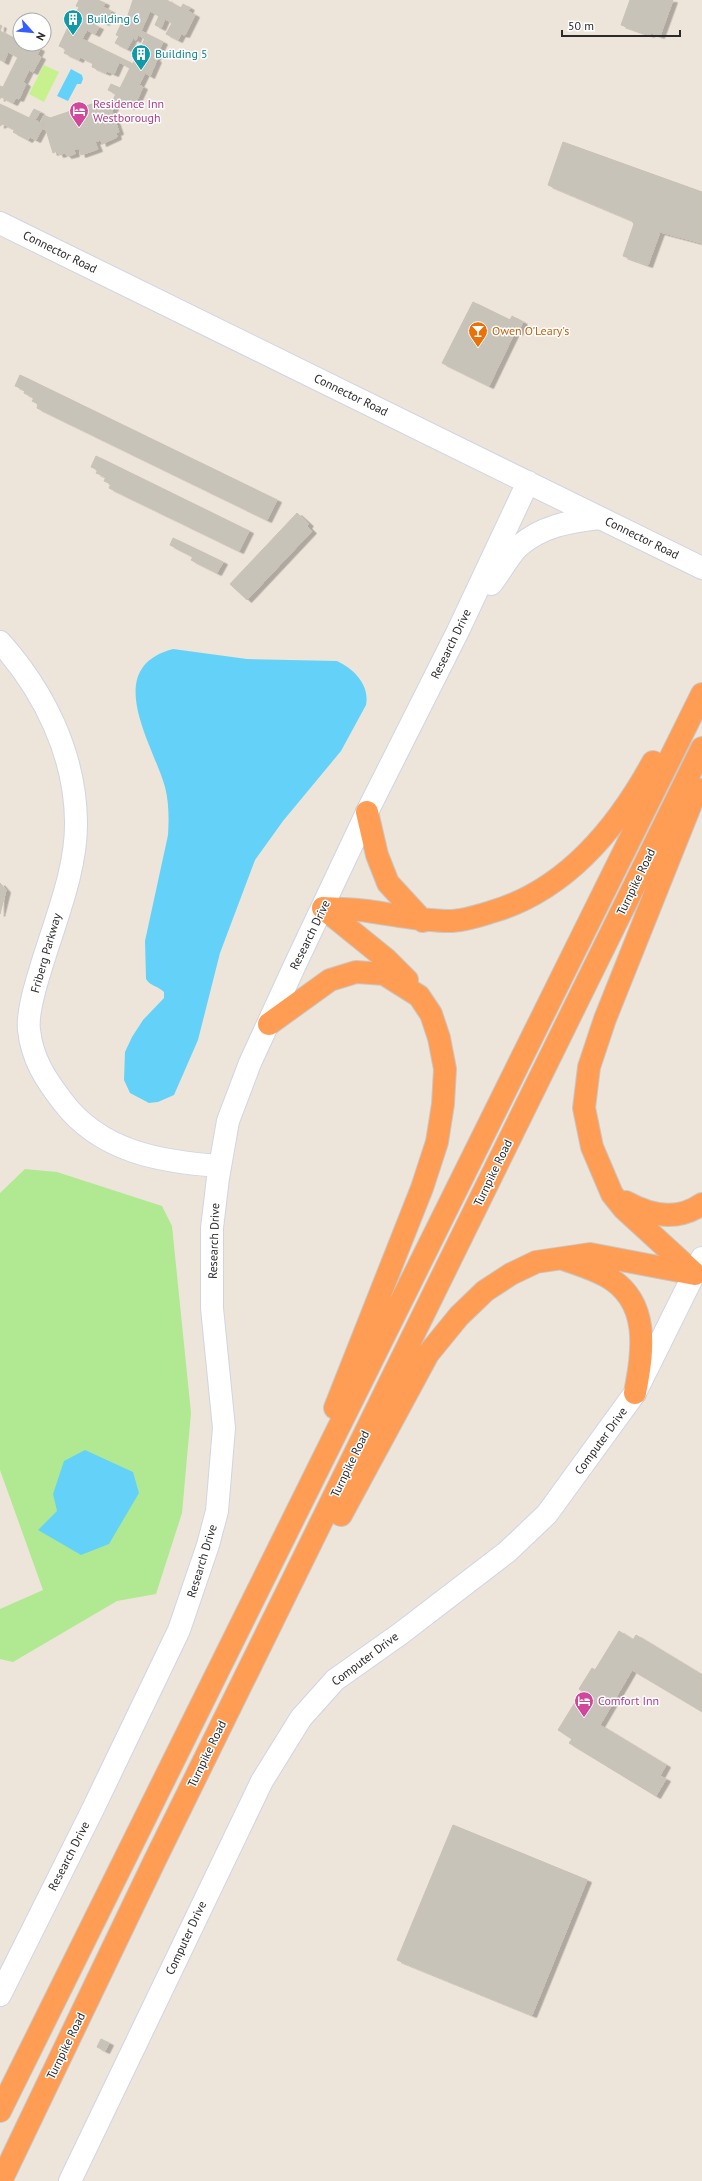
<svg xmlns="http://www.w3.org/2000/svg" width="702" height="2181" viewBox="0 0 702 2181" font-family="'PT Sans',sans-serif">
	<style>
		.green { fill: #b0e992 }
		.pitch { fill: #c7f18d }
		.water { fill: #64d2f8 }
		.building { fill: #c8c3b9; stroke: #c9c1b4; filter: url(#shadow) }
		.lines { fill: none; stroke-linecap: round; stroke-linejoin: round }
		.minor-casing { stroke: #d0d4e4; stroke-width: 24 }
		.highway-casing { stroke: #c8c8c8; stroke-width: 24 }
		.minor { stroke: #fff; stroke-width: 22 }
		.highway { stroke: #ff9d54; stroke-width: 22 }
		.labels { text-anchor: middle; stroke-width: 3; stroke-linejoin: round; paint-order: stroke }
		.culture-label { font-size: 12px; fill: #0d838f; stroke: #fff; text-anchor: start }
		.hotel-label { font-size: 12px; fill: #b23c85; stroke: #fff; text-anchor: start }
		.street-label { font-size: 12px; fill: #2a2a2a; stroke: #fff }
		.food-label { font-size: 12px; fill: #c56008; stroke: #fff; text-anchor: start }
	</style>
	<defs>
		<filter id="shadow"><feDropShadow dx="4.5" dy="2.5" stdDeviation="0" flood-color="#0004"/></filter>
	</defs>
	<rect width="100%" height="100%" fill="#ede5da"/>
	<path class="green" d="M25 1169 57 1172 162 1206 172 1226 191 1413 182 1513 156 1594 117 1601 13 1662 0 1659V1609L43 1590 0 1470V1193Z"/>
	<path class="pitch" d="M44 65 59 72 44 102 29 94Z"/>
	<path class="water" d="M71 69 82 75 83 79 81 84H77L68 101 57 96Z
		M173 649 247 659 337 661C354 669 370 685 366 705L341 751 283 821 255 860 220 953 198 1040 174 1095 158 1102 149 1103 130 1093 124 1080 125 1052 132 1037 143 1020 164 998V992C158 986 150 986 146 979L145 941 168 835C169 820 169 802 165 787 153 744 101 668 173 649Z
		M85 1450 133 1472 139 1493 109 1544 81 1555 38 1530 57 1511 53 1494 64 1461Z"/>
	<path class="building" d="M79 0H98L105 3 103 7 111 11 105 23 93 17 90 23 99 27 95 34 87 30 82 39 121 58 114 74 107 71 106 73 92 67 93 63 80 57 79 60 64 53 66 49 59 46 69 25 67 24 69 19 73 21 79 7 76 6Z
		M133 0H168V1L181 8 183 4 190 8 188 11 195 15 185 35 181 34 178 40 166 34 172 23 165 19 161 28 155 25 159 16 150 11 141 31 147 34 145 39 138 35 136 40 133 38 127 49 115 43 119 36 116 35 123 20 126 21Z
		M630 0H673L660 36 651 33 650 35 621 25Z
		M0 25 2 26 0 31 14 38 16 34 20 35V44H31L40 49 37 55 41 57 33 72 29 70 23 82 26 84 19 99 16 98 13 103 1 97 0 99V86L3 87 18 57 8 52 4 62 0 60Z
		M147 34 163 42 155 59 157 60 150 76 145 73 139 85 143 87 137 100 134 99 130 107 117 101 112 111 109 108 116 94 108 90 111 84 120 88 130 68 119 62 121 58 133 64Z
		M98 102 100 109 107 106 112 111 119 132 116 133 117 137 102 144 101 140 95 142 98 149 81 155 79 148 74 150 75 154 67 156 65 153 59 155 57 151 53 153 46 130 42 128 44 125 40 123 44 115 50 118Z
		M0 104 29 118 34 109 40 112 35 120 44 125 36 140 30 137 28 140 13 132 15 130 3 124 0 126Z
		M563 142 702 192V243L660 232 648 265 623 256 634 224 631 220 548 185Z
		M473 302 510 320 512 316 523 322 518 333 515 332 489 386 442 363Z
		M20 375 277 500 267 520 37 408 38 404 32 401 34 398 24 393 25 390 15 386Z
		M96 456 249 531 239 551 109 488 111 484 104 481 106 477 96 473 98 470 91 467Z
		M297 513 309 524 307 526 312 531 247 600 230 584Z
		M173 538 223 562 217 573 191 560 193 557 170 545Z
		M0 883 6 890 0 914Z
		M619 1631 633 1640 636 1635 702 1675 701 1711 632 1670 600 1725 666 1765 660 1776 666 1779 656 1796 569 1743 572 1739 558 1730 582 1691 579 1689 592 1668 595 1670Z
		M453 1825 587 1880 532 2015 397 1960Z
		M101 2039 109 2043 105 2051 97 2047Z"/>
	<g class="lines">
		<defs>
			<path id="minor" d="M0 223 702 568
				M491 584C500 573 508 557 518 547 541 526 571 521 600 518
				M0 642C44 691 75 754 76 821 77 871 54 923 40 971 35 987 27 1014 29 1030 32 1059 46 1080 63 1102 101 1152 161 1162 220 1166
				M0 1995 92 1811 179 1630 208 1545 217 1511 224 1428 212 1308V1228L218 1178 228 1121 250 1063 294 967 371 804 458 631 528 482
				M70 2181 262 1781 301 1718 335 1680 400 1634 507 1552 547 1514 635 1393 702 1258"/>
			<path id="highway" d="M367 812 377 855 388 883 423 921
				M323 908C338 909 354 909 368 911 396 915 421 921 449 921 463 921 478 916 491 912 565 891 617 828 653 762
				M323 908 386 959 407 980
				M269 1024 330 980 356 972 384 974 419 996 431 1014 439 1038 445 1069 443 1104 437 1142 422 1188 335 1408
				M626 1202C651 1216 678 1221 702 1204
				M563 1259C578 1264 593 1269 606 1276 651 1301 643 1351 635 1393
				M695 1274 624 1209 612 1194 592 1147 584 1108 589 1067 605 1019 697 789
				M341 1515 428 1354 459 1316 485 1291 511 1274 536 1262 590 1254 695 1274
				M0 2111 702 694
				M1 2181 155 1860 702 748"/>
		</defs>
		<use href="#minor" class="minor-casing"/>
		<use href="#highway" class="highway-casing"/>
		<use href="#minor" class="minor"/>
		<use href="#highway" class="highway"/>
	</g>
	<defs>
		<symbol id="building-pin" viewBox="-11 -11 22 30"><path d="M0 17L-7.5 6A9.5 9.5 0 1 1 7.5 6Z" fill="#0f9aa8" stroke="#fff"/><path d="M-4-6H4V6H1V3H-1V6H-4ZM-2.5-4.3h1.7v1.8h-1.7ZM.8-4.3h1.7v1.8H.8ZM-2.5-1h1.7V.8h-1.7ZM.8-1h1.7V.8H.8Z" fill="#fff"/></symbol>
		<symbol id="hotel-pin" viewBox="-11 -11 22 30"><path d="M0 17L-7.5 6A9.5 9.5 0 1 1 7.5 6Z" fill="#d1479c" stroke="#fff"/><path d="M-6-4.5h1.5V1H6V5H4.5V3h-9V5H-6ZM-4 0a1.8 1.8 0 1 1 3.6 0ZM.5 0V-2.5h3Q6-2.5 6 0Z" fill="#fff"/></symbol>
		<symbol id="bar-pin" viewBox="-11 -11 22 30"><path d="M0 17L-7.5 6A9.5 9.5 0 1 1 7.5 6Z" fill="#e8710a" stroke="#fff"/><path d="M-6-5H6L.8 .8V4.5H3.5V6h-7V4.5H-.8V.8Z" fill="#fff"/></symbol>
	</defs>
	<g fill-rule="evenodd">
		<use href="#building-pin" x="62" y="8" width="22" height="30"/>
		<use href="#building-pin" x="130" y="43" width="22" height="30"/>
		<use href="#hotel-pin" x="68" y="100" width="22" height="30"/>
		<use href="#bar-pin" x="467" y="320" width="22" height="30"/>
		<use href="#hotel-pin" x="573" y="1690" width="22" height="30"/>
	</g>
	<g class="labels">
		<g class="culture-label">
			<text x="87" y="23">Building 6</text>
			<text x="155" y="58">Building 5</text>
		</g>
		<g class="hotel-label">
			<text x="93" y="108">Residence Inn<tspan x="93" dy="14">Westborough</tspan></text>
			<text x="598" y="1705">Comfort Inn</text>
		</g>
		<g class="street-label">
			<text transform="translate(60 252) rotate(26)" y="4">Connector Road</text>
			<text transform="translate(351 395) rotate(26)" y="4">Connector Road</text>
			<text transform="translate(642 538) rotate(26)" y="4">Connector Road</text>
			<text transform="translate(451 644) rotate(-64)" y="4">Research Drive</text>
			<text transform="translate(636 882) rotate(-64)" y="4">Turnpike Road</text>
			<text transform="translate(310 935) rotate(-64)" y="4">Research Drive</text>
			<text transform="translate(46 953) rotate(-74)" y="4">Friberg Parkway</text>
			<text transform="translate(493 1173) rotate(-64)" y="4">Turnpike Road</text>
			<text transform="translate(214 1241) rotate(-88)" y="4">Research Drive</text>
			<text transform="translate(601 1441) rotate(-54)" y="4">Computer Drive</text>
			<text transform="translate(350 1464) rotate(-64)" y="4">Turnpike Road</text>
			<text transform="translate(202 1561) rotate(-73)" y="4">Research Drive</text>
			<text transform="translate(365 1659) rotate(-37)" y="4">Computer Drive</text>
			<text transform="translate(207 1754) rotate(-64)" y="4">Turnpike Road</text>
			<text transform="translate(69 1856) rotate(-63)" y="4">Research Drive</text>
			<text transform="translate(186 1938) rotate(-65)" y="4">Computer Drive</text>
			<text transform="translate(66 2046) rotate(-64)" y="4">Turnpike Road</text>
		</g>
		<g class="food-label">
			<text x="492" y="335">Owen O'Leary's</text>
		</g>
	</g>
	<g transform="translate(32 32) rotate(117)"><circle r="19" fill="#ffffff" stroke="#aaaaaa"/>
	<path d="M0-3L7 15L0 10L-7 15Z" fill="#365dff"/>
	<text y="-6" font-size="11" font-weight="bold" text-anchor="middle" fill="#2a2a2a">N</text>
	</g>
	<path d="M562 30v6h118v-6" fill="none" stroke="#2a2a2a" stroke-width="2"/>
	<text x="568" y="30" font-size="12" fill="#2a2a2a" stroke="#ffffff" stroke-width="3" paint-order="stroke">50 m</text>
</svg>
